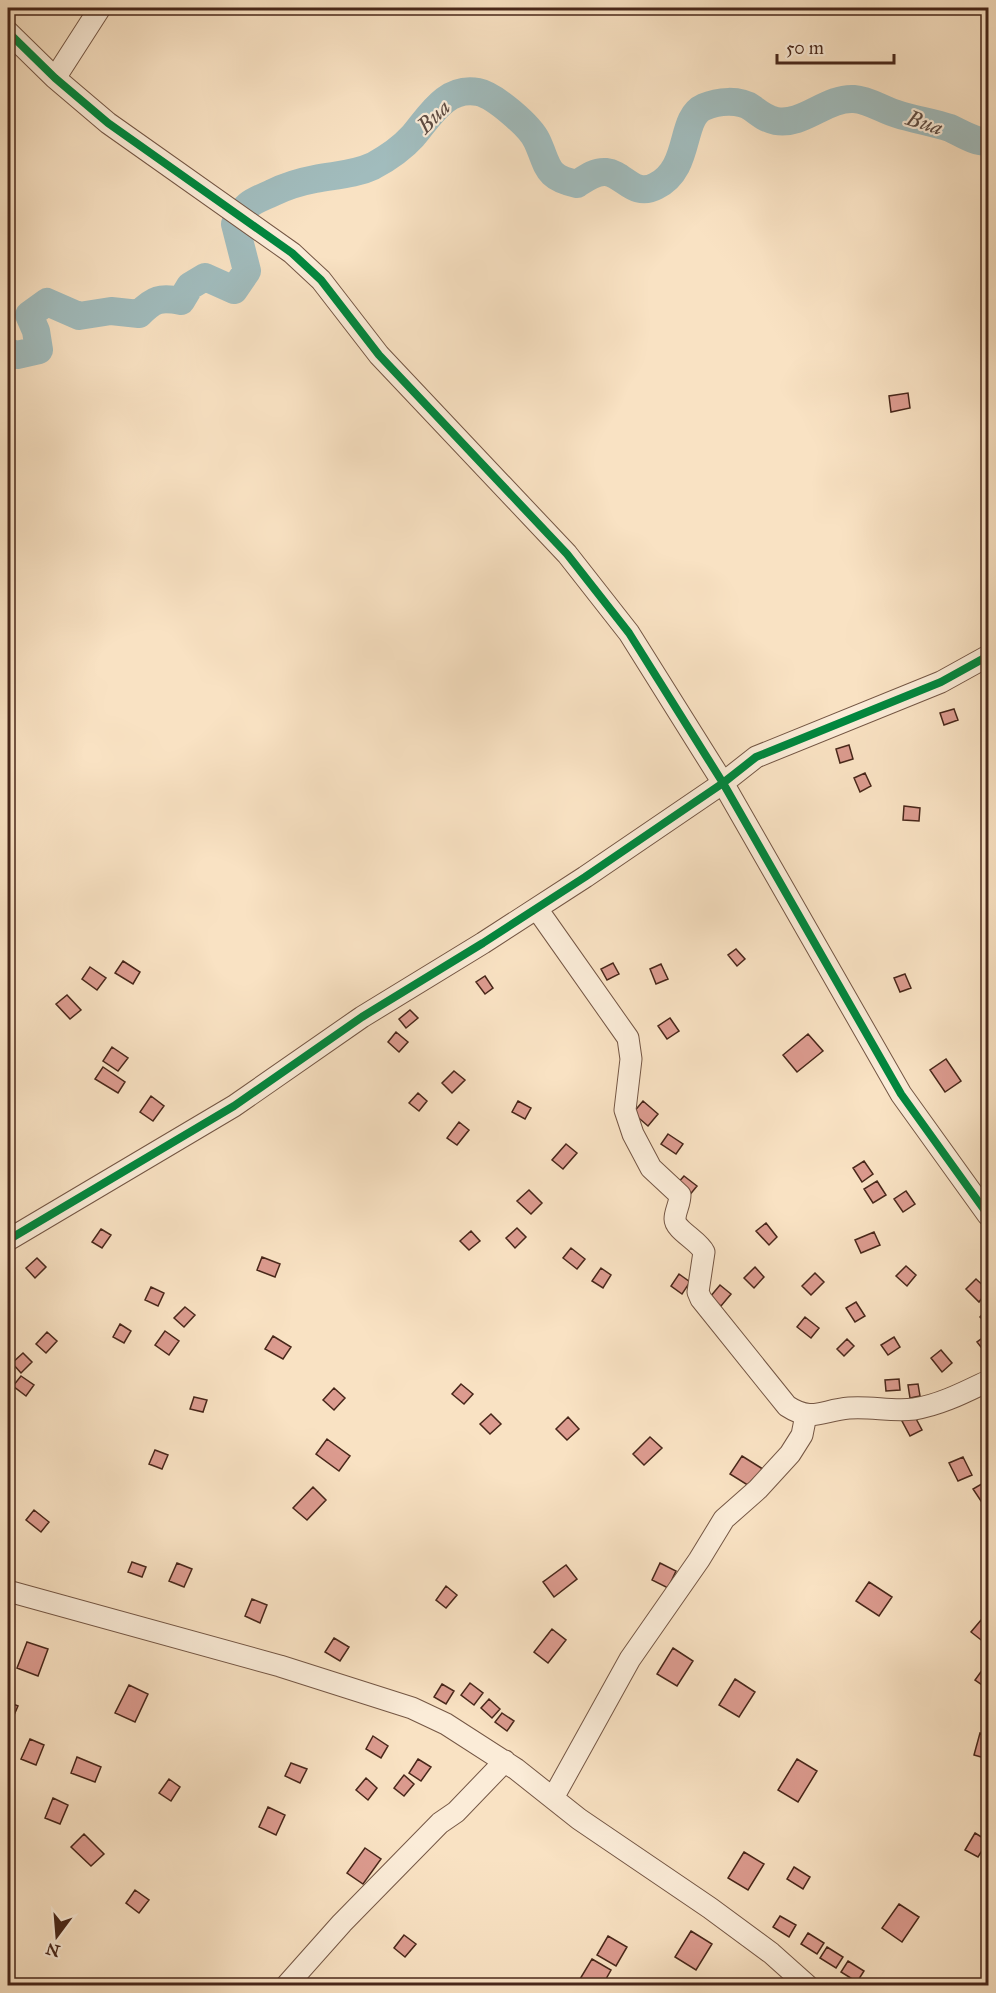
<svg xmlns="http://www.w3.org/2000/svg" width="996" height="1993" viewBox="0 0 996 1993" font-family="'IM FELL Great Primer',serif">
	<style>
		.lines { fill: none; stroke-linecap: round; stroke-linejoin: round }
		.river { stroke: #a1bcbd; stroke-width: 28 }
		.building { fill: #dc9b8f; stroke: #48271a; stroke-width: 1.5 }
		.minor-casing { stroke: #745644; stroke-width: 23 }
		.minor { stroke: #fbecd8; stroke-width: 21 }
		.cycleway-casing { stroke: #fbecd8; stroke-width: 11 }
		.cycleway { stroke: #00873e; stroke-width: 8 }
		.labels { text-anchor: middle; stroke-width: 4.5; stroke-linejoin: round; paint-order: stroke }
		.water-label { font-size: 22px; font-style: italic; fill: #5e4c43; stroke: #fbecd8 }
	</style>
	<rect width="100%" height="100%" fill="#f9e2c3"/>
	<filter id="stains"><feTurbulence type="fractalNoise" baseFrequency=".00333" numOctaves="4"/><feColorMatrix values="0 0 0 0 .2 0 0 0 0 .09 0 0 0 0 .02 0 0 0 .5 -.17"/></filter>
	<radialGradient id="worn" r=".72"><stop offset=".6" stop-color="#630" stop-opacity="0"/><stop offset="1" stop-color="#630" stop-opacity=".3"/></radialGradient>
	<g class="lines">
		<path class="river" d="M8 352 17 355 39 350 36 331 29 315 47 302 79 316 111 311 139 314C154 299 160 297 181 301L190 286 205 277 234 290 247 271 235 224C245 203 252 202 272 193 286 186 299 182 315 179 335 175 354 175 373 166 386 159 403 147 413 136 430 116 446 86 478 92 494 95 530 126 537 141 549 167 545 177 577 184 586 178 595 171 606 172 624 174 634 198 656 186 692 168 679 118 704 107 718 101 739 99 752 108 760 114 766 119 776 121 803 126 827 97 854 99 869 100 883 110 897 114 915 120 933 122 950 128 963 134 974 142 988 142"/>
	</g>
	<path class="building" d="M908 393 910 408 891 412 889 396Z
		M954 709 958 720 944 725 940 713Z
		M849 745 853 759 840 763 836 749Z
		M865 773 871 786 860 792 854 778Z
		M904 806 920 808 919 821 903 820Z
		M736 949 745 959 737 966 728 955Z
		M123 961 140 972 133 984 115 973Z
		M613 963 619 974 607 980 601 969Z
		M661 964 668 979 656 984 650 969Z
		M90 967 106 978 97 990 82 979Z
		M905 974 911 988 900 992 894 978Z
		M485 976 493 988 485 994 476 982Z
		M67 995 81 1010 70 1019 56 1004Z
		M410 1010 418 1018 406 1028 399 1019Z
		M670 1018 679 1031 667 1039 658 1026Z
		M396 1032 408 1042 399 1052 388 1042Z
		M808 1034 823 1051 797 1072 783 1055Z
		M112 1047 128 1058 118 1071 103 1061Z
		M946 1059 961 1081 945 1092 930 1070Z
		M103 1067 125 1082 118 1093 95 1079Z
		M454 1071 465 1080 452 1093 442 1083Z
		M418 1093 427 1101 419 1111 409 1103Z
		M151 1096 164 1106 153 1121 140 1112Z
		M518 1101 531 1108 525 1119 512 1112Z
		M643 1101 658 1114 648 1126 633 1113Z
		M459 1122 469 1130 457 1145 447 1138Z
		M668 1134 683 1144 676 1154 661 1144Z
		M566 1144 577 1153 563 1169 552 1160Z
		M864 1161 873 1174 862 1182 853 1168Z
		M684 1176 697 1186 688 1197 676 1185Z
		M877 1181 886 1195 873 1203 864 1189Z
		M529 1190 542 1203 531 1214 517 1201Z
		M906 1191 915 1204 903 1212 894 1199Z
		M766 1223 777 1237 769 1245 756 1231Z
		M517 1228 526 1237 515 1248 506 1238Z
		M101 1229 111 1235 102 1248 92 1242Z
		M471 1231 480 1241 469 1250 460 1241Z
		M874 1232 880 1245 861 1253 855 1240Z
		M571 1248 585 1259 577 1269 563 1258Z
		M262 1257 280 1264 275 1277 257 1270Z
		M37 1258 46 1267 35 1278 26 1268Z
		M906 1266 916 1275 907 1286 896 1276Z
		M755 1267 764 1277 754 1288 744 1278Z
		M601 1268 611 1275 603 1288 592 1281Z
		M815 1273 824 1282 811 1295 802 1286Z
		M679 1274 690 1282 682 1294 671 1286Z
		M976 1279 988 1290 979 1302 966 1289Z
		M720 1285 731 1294 721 1306 710 1297Z
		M151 1287 164 1293 158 1306 145 1300Z
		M856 1302 865 1316 855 1322 846 1308Z
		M185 1307 195 1315 184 1327 174 1318Z
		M988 1308V1325L980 1317Z
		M805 1317 819 1328 811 1338 797 1327Z
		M120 1324 131 1331 124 1343 113 1337Z
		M165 1331 179 1341 169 1355 155 1345Z
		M47 1332 57 1341 46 1353 36 1344Z
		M988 1334V1348L984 1351 977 1342Z
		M273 1336 291 1347 283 1359 265 1349Z
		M894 1337 900 1347 888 1355 881 1345Z
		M847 1339 854 1346 844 1356 837 1349Z
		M941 1350 952 1363 942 1372 931 1358Z
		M23 1353 32 1362 21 1373 12 1363Z
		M21 1376 34 1385 26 1396 13 1386Z
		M899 1379 900 1390 886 1391 885 1380Z
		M461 1384 473 1394 464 1404 452 1394Z
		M918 1384 920 1396 910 1398 908 1385Z
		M334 1388 345 1398 334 1410 323 1400Z
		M194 1397 207 1400 203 1412 190 1409Z
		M491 1414 501 1424 490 1434 480 1424Z
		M914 1415 922 1430 910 1436 902 1421Z
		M568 1417 579 1429 567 1440 556 1429Z
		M650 1437 662 1448 644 1465 633 1454Z
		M327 1439 350 1456 339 1471 316 1454Z
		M155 1450 168 1455 162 1469 149 1464Z
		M742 1456 766 1471 754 1489 730 1474Z
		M963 1457 972 1475 958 1481 949 1463Z
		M985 1482 988 1487V1501L983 1504 973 1489Z
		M313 1487 326 1500 307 1520 293 1508Z
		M34 1510 49 1522 41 1532 26 1520Z
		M132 1562 146 1567 142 1577 128 1572Z
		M177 1563 192 1569 184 1587 169 1581Z
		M660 1563 676 1571 668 1588 652 1580Z
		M566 1565 577 1579 554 1597 543 1582Z
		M869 1582 892 1597 879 1616 856 1601Z
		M446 1586 457 1595 446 1608 436 1600Z
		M252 1599 267 1605 260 1623 245 1616Z
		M981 1620 988 1626V1638L985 1643 971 1632Z
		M552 1629 566 1640 548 1663 534 1652Z
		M334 1638 349 1647 340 1661 325 1652Z
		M27 1642 48 1649 38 1676 17 1668Z
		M673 1648 693 1661 677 1686 657 1674Z
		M988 1662V1689L975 1680Z
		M735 1679 755 1692 739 1717 719 1705Z
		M470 1683 483 1693 474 1705 461 1695Z
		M442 1684 454 1691 446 1704 434 1697Z
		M129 1685 148 1694 135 1722 115 1713Z
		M489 1699 500 1709 492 1718 481 1708Z
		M8 1702 18 1706 8 1729Z
		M502 1713 514 1721 507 1731 495 1722Z
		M980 1733 988 1736V1759L974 1755Z
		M373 1736 388 1746 381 1758 366 1749Z
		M30 1739 44 1745 36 1765 21 1759Z
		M77 1757 101 1767 95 1782 71 1773Z
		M418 1759 431 1767 421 1781 409 1773Z
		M797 1759 817 1771 798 1802 778 1790Z
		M291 1763 307 1769 300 1783 285 1776Z
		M404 1775 414 1784 404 1796 394 1788Z
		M366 1778 377 1788 368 1800 356 1790Z
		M169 1779 180 1787 171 1801 159 1793Z
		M53 1798 68 1805 60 1824 45 1818Z
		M268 1807 285 1815 276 1835 259 1827Z
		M975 1833 988 1841 978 1857 965 1850Z
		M84 1834 104 1854 91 1866 71 1847Z
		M365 1848 381 1859 363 1884 347 1873Z
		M744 1852 764 1864 748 1890 728 1878Z
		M794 1867 810 1877 803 1889 787 1879Z
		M135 1890 149 1900 139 1913 126 1903Z
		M899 1904 919 1917 902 1942 882 1928Z
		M780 1916 796 1925 789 1937 773 1927Z
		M691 1931 712 1944 696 1970 675 1957Z
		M808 1933 824 1943 817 1954 801 1944Z
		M404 1935 416 1944 405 1957 394 1948Z
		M608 1936 627 1947 616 1966 597 1955Z
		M827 1947 843 1957 836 1968 820 1958Z
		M592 1959 611 1970 602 1986H591L580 1979Z
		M848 1961 864 1971 857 1982 841 1972Z"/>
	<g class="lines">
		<defs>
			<path id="minor" d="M8 32 55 78 108 123 292 253 321 280 379 355 567 554 629 633 723 783 901 1094 988 1215
				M55 78 100 8
				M537 909 628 1038 631 1059 625 1110 633 1134 651 1168 680 1195C680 1204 675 1211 675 1219 675 1230 699 1241 704 1252L698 1292 701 1299 787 1406C813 1423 822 1410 849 1408 871 1406 892 1412 914 1409 940 1405 965 1392 988 1381
				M8 1240 234 1106 362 1017 483 943 585 877 723 783 756 757 941 682 988 656
				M8 1591 280 1666 412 1708 446 1724 516 1769 579 1819 710 1908 771 1953 808 1986
				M553 1798 630 1659 699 1560 724 1519 758 1489 790 1454 802 1435 806 1415
				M286 1986 342 1923 440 1823 456 1812 505 1761"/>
		</defs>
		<use href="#minor" class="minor-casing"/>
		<use href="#minor" class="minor"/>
		<defs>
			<path id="cycleway" d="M8 32 55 78 108 123 292 253 321 280 379 355 567 554 629 633 723 783 901 1094 988 1215
				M8 1240 234 1106 362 1017 483 943 585 877 723 783 756 757 941 682 988 656"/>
		</defs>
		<use href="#cycleway" class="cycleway-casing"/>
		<use href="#cycleway" class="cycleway"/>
	</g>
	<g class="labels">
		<g class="water-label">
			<text transform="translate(433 116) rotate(-45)" y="8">Bua</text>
			<text transform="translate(925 122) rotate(18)" y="8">Bua</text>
		</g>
	</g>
	<rect width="996" height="1993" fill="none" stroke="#f9e2c3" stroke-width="30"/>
	<rect x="9" y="9" width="978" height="1975" fill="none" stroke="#48271a" stroke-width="3"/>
	<rect x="15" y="15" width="966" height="1963" fill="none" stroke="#48271a" stroke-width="1.5"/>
	<g transform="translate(57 1936) rotate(196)" stroke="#fbecd8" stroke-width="4.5" paint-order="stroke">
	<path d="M0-4.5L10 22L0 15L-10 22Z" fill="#48271a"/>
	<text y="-9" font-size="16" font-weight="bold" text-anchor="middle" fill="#48271a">N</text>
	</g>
	<path d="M777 54v9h117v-9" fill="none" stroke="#48271a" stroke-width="3"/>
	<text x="786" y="54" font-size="18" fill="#48271a" stroke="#fbecd8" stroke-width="4.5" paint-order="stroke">50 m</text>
	<rect width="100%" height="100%" filter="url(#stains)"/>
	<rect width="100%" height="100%" fill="url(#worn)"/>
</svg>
